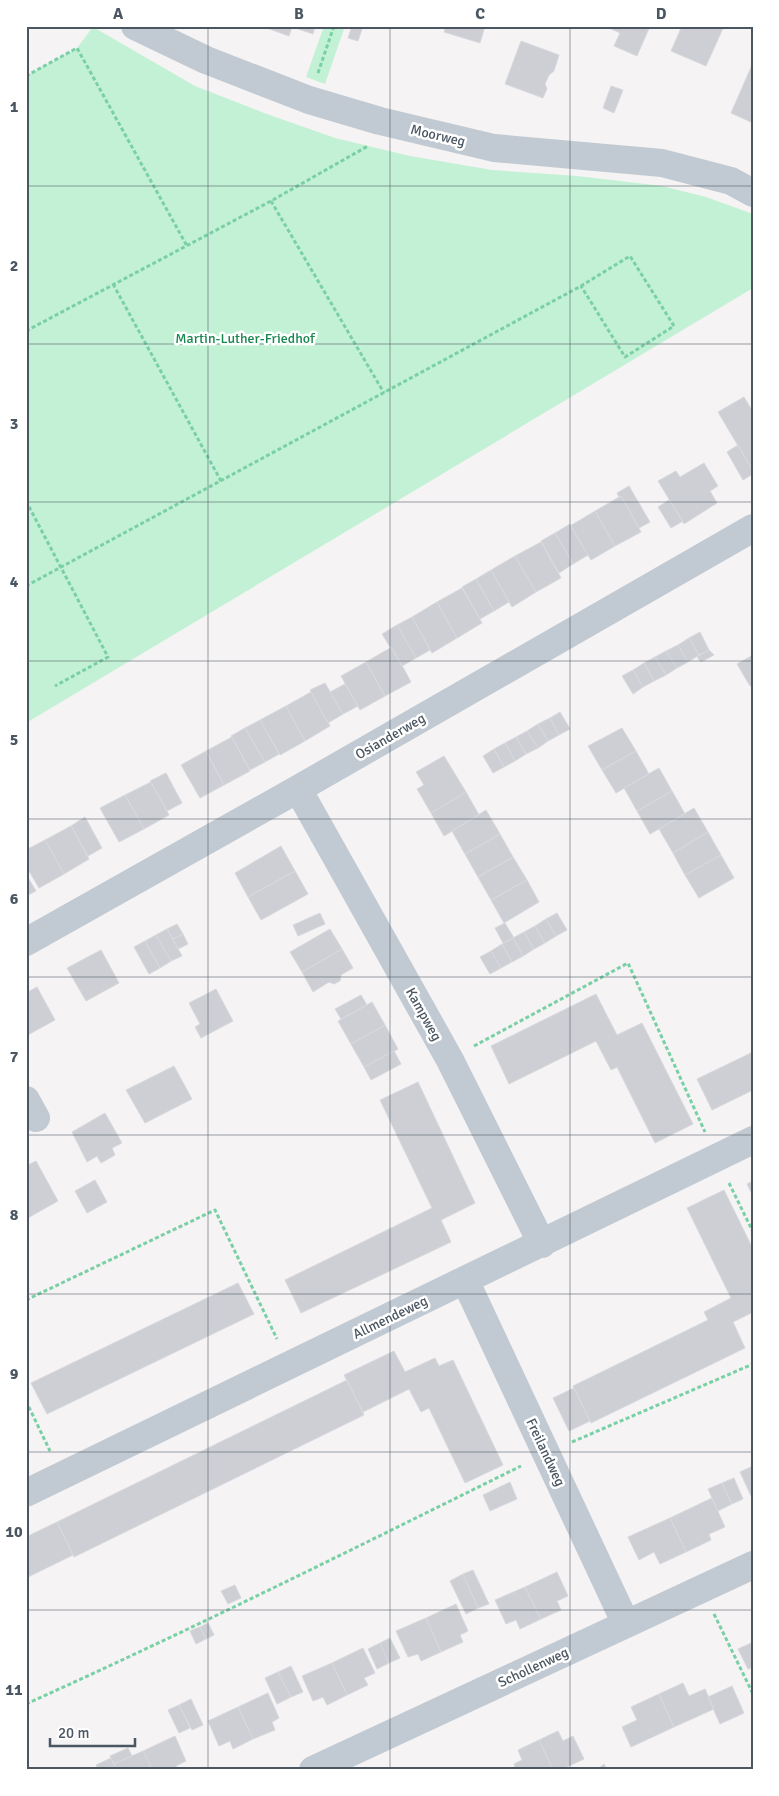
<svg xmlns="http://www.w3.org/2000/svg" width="779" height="1796" viewBox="0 0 779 1796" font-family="Signika,sans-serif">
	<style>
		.green { fill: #c3f1d5 }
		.building { fill: #cdcfd5; stroke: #d7d9de }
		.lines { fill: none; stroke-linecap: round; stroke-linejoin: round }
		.path { stroke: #7ad0a6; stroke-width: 3; stroke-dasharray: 4 2.5; stroke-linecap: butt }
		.minor { stroke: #c1cad2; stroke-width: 28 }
		.grid { fill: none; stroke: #4a5661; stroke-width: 1; stroke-opacity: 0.55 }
		.labels { text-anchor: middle; stroke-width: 5; stroke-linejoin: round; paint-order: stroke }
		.street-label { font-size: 14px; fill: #4a5661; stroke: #fff }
		.park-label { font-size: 14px; fill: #17864f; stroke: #fff }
		.neatline { fill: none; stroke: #4a5661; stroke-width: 2 }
		.grid-label { font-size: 16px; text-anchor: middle; font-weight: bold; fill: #4a5661 }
	</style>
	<rect width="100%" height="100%" fill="#f5f3f3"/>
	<path class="green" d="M324 26H345L325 84 306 77Z
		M93 27 195 86 264 113 335 138 410 156 492 170 577 176 662 186 706 197 753 214V288L26 723V76L77 48Z"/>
	<path class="building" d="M261 26H315L313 34 292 27 289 36Z
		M352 26H363L358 41 348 38Z
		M446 26H485L480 43 444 32Z
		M605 26H650L637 56 614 46 620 33Z
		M682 26H724L706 66 671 51Z
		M521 41 559 55 554 71 549 75 545 84 547 89 543 98 505 84Z
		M752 65H753V123L731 113Z
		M611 86 623 90 614 113 603 108Z
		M744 397 753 412V471L718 412Z
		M738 445 753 471V474L743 480 727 452Z
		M704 463 718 486 710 491 717 503 684 524 658 481 676 471 680 477Z
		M629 486 650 522 639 528 621 496 619 497 617 493Z
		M621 496 641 532 615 546 595 511Z
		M669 500 683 521 671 528 658 507Z
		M595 511 615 546 591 560 570 526Z
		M570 524 588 555 573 564 555 533Z
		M555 533 573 564 559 573 541 541Z
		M541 542 561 578 536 592 515 556Z
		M515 556 536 592 512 607 491 570Z
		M491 570 509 602 494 611 476 579Z
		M476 579 494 611 480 619 462 587Z
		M462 588 482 623 457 638 437 602Z
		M437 602 457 638 432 653 412 617Z
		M412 617 430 650 416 658 397 625Z
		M397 625 416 658 402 666 382 634Z
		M700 632 709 650 699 655 689 638Z
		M689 638 699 655 688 662 678 645Z
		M678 645 688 662 677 668 666 651Z
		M392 647 411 682 385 696 366 662Z
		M709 650 714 655 701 662 697 657Z
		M666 651 677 668 666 675 655 657Z
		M753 655V684L750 686 737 664Z
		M655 657 666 675 654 681 644 663Z
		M366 662 385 696 360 710 341 676Z
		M644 663 654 681 643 687 633 670Z
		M633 670 643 687 633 694 622 676Z
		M325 683 343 714 328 723 310 690Z
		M345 684 358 706 343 714 330 692Z
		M311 692 330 726 305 741 286 706Z
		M286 706 305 741 280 755 260 720Z
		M560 712 570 729 559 735 550 718Z
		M550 718 559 735 548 741 538 724Z
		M260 720 279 754 265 762 245 728Z
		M538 724 548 741 538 748 527 731Z
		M245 728 265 762 250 770 231 736Z
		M622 728 636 751 602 770 588 746Z
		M527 731 538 748 526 754 516 737Z
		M232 737 250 771 224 785 206 751Z
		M516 737 526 754 515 761 505 743Z
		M505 743 515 761 504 767 494 749Z
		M494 749 504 767 493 773 483 756Z
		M206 751 224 785 200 798 181 765Z
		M636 751 649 774 616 793 602 770Z
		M444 756 466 792 431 813 417 789 424 785 416 772Z
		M659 768 672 791 637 811 624 788Z
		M166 773 182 803 167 811 150 781Z
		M151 782 169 815 144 829 125 795Z
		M672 791 685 814 650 834 637 811Z
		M466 792 479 815 444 836 431 813Z
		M125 795 144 829 119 842 100 808Z
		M694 808 708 832 673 853 659 829Z
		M486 810 500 834 465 854 452 831Z
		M85 817 102 848 88 856 71 826Z
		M71 826 89 859 64 874 45 840Z
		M708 832 721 855 685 875 673 853Z
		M500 834 513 857 478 877 465 854Z
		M45 840 64 874 39 888 26 866V850Z
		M281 846 295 871 248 897 235 873Z
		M721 855 734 878 699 898 685 875Z
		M513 857 527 880 491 900 478 877Z
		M295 871 308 894 261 920 248 897Z
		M26 874 36 891 26 896Z
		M527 880 539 902 504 923 491 900Z
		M320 913 325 924 298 936 293 925Z
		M557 913 567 930 556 936 546 919Z
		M546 919 556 936 545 943 535 926Z
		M505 923 514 938 503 943 495 928Z
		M177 924 183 934 173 939 167 929Z
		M535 926 545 943 534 949 524 932Z
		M167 929 182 956 171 961 156 935Z
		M330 929 342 949 302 972 290 952Z
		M524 932 534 949 523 956 513 938Z
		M183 934 188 944 178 949 173 939Z
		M156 935 171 961 160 968 145 941Z
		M513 938 523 956 512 962 502 944Z
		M145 941 160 968 149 974 134 947Z
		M502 944 512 962 501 968 491 951Z
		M342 949 353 968 341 975 340 981 334 984 329 982 313 992 302 972Z
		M101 950 119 983 86 1001 67 968Z
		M491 951 501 968 490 974 480 957Z
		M37 987 55 1020 26 1036V993Z
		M216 989 233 1021 201 1038 195 1027 200 1024 189 1003Z
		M596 994 617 1035 642 1023 693 1124 655 1143 617 1067 611 1070 596 1041 509 1084 491 1046Z
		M361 995 367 1005 341 1019 335 1009Z
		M372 1002 385 1025 351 1044 338 1021Z
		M385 1025 398 1049 364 1067 351 1044Z
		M394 1051 401 1064 371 1080 364 1067Z
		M753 1052V1090L712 1110 697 1079Z
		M174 1066 192 1099 145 1123 126 1090Z
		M418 1082 475 1203 441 1220 451 1242 301 1313 285 1280 432 1208 380 1100Z
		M105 1113 122 1143 112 1148 115 1155 101 1163 97 1156 87 1162 72 1132Z
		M36 1161 58 1201 26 1219V1166Z
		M95 1180 107 1202 87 1213 75 1191Z
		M753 1181V1196L747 1184Z
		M724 1190 753 1249V1312L733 1322 745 1348 591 1423 573 1386 708 1320 704 1312 731 1298 687 1208Z
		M238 1283 254 1314 47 1414 31 1383Z
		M394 1351 405 1372 435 1358 439 1366 453 1360 503 1465 465 1483 429 1408 421 1412 409 1389 363 1412 344 1375Z
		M347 1380 364 1415 74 1557 57 1522Z
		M574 1388 590 1421 569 1431 553 1398Z
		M753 1466V1495L751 1496 740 1472Z
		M734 1478 743 1499 732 1504 722 1483Z
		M510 1482 517 1499 490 1511 483 1495Z
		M722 1483 732 1504 718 1511 708 1489Z
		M712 1498 725 1527 709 1534 711 1540 686 1552 670 1518Z
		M670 1518 686 1552 660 1564 654 1552 639 1560 628 1537Z
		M57 1522 73 1555 26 1578V1537Z
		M473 1570 489 1604 478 1608 463 1574Z
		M557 1572 568 1596 557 1601 561 1610 541 1619 525 1587Z
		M463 1574 478 1608 466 1614 450 1581Z
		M235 1585 241 1598 228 1604 221 1591Z
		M525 1587 541 1619 520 1629 516 1620 506 1624 495 1600Z
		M456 1604 468 1631 460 1635 463 1642 441 1652 426 1618Z
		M426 1618 441 1652 421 1661 418 1654 408 1657 396 1631Z
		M208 1623 214 1635 206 1639 200 1627Z
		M200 1627 206 1639 196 1644 190 1631Z
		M390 1638 400 1658 389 1663 380 1643Z
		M380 1643 389 1663 377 1669 368 1649Z
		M751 1643 753 1646V1667L748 1669 738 1649Z
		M363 1648 375 1673 364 1678 368 1685 347 1695 332 1663Z
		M332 1663 347 1695 327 1705 323 1697 313 1701 302 1676Z
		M291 1666 303 1692 291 1697 278 1672Z
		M278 1672 291 1697 277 1704 265 1678Z
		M683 1683 689 1696 705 1689 714 1709 674 1727 659 1694Z
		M732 1686 744 1713 720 1724 708 1697Z
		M268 1693 279 1718 272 1722 275 1730 253 1739 238 1707Z
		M659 1694 674 1727 631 1747 622 1727 637 1720 631 1707Z
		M191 1699 203 1725 192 1730 179 1705Z
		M179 1705 190 1728 179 1733 168 1710Z
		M238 1707 253 1739 233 1749 230 1741 219 1746 208 1721Z
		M558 1731 563 1741 573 1736 584 1759 560 1770H553L539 1740Z
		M175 1736 186 1761 176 1766 178 1770H153L143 1751Z
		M539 1740 553 1770H516L514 1764 522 1760 518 1750Z
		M128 1748 132 1756 114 1764 110 1756Z
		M143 1751 153 1770H116L114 1764Z
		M111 1758 116 1770H99L96 1765Z
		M604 1764 607 1770H597Z"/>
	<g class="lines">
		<path class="path" d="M318 73 334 26
			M26 76 77 48 187 246
			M271 201 384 393
			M113 284 221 481
			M26 331 271 201 368 146
			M26 501 108 657 55 686
			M26 586 581 286 630 256 674 326 625 357 581 286
			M474 1046 628 963 705 1132
			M729 1183 753 1232
			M26 1300 215 1210 277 1339
			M26 1401 50 1451
			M572 1442 753 1364
			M714 1614 753 1694
			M26 1704C193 1629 357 1547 521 1466"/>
		<path class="minor" d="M135 26 206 60 309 100 380 121 494 148 662 163 731 181 753 193
			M298 789 450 1060 542 1244
			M26 942 298 789 753 528
			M26 1100 36 1118
			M465 1280 626 1624
			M26 1493 753 1140
			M313 1770 753 1565"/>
	</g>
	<path class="grid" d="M208 26V1770M390 26V1770M570 26V1770M26 186H753M26 344H753M26 502H753M26 661H753M26 819H753M26 977H753M26 1135H753M26 1294H753M26 1452H753M26 1610H753"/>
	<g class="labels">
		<g class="street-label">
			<text transform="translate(438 135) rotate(13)" y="5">Moorweg</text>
			<text transform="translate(390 736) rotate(-30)" y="5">Osianderweg</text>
			<text transform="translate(424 1014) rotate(61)" y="5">Kampweg</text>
			<text transform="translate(390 1317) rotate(-26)" y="5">Allmendeweg</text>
			<text transform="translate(546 1452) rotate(65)" y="5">Freilandweg</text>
			<text transform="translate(533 1667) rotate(-25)" y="5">Schollenweg</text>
		</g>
		<g class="park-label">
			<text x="245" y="343">Martin-Luther-Friedhof</text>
		</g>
	</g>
	<rect width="779" height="1796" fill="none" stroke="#ffffff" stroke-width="55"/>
	<path d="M50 1738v8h85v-8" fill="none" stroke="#4a5661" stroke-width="2.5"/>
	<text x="58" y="1738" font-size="15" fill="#4a5661" stroke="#ffffff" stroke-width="4" paint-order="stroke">20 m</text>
	<rect x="28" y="28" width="724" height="1740" class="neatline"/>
	<g class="grid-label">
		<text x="118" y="19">A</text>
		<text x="299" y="19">B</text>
		<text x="480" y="19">C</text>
		<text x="661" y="19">D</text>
		<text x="14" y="112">1</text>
		<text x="14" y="271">2</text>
		<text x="14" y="429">3</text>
		<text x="14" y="587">4</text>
		<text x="14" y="745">5</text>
		<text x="14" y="904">6</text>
		<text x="14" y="1062">7</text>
		<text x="14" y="1220">8</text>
		<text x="14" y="1379">9</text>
		<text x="14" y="1537">10</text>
		<text x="14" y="1695">11</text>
	</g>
</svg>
